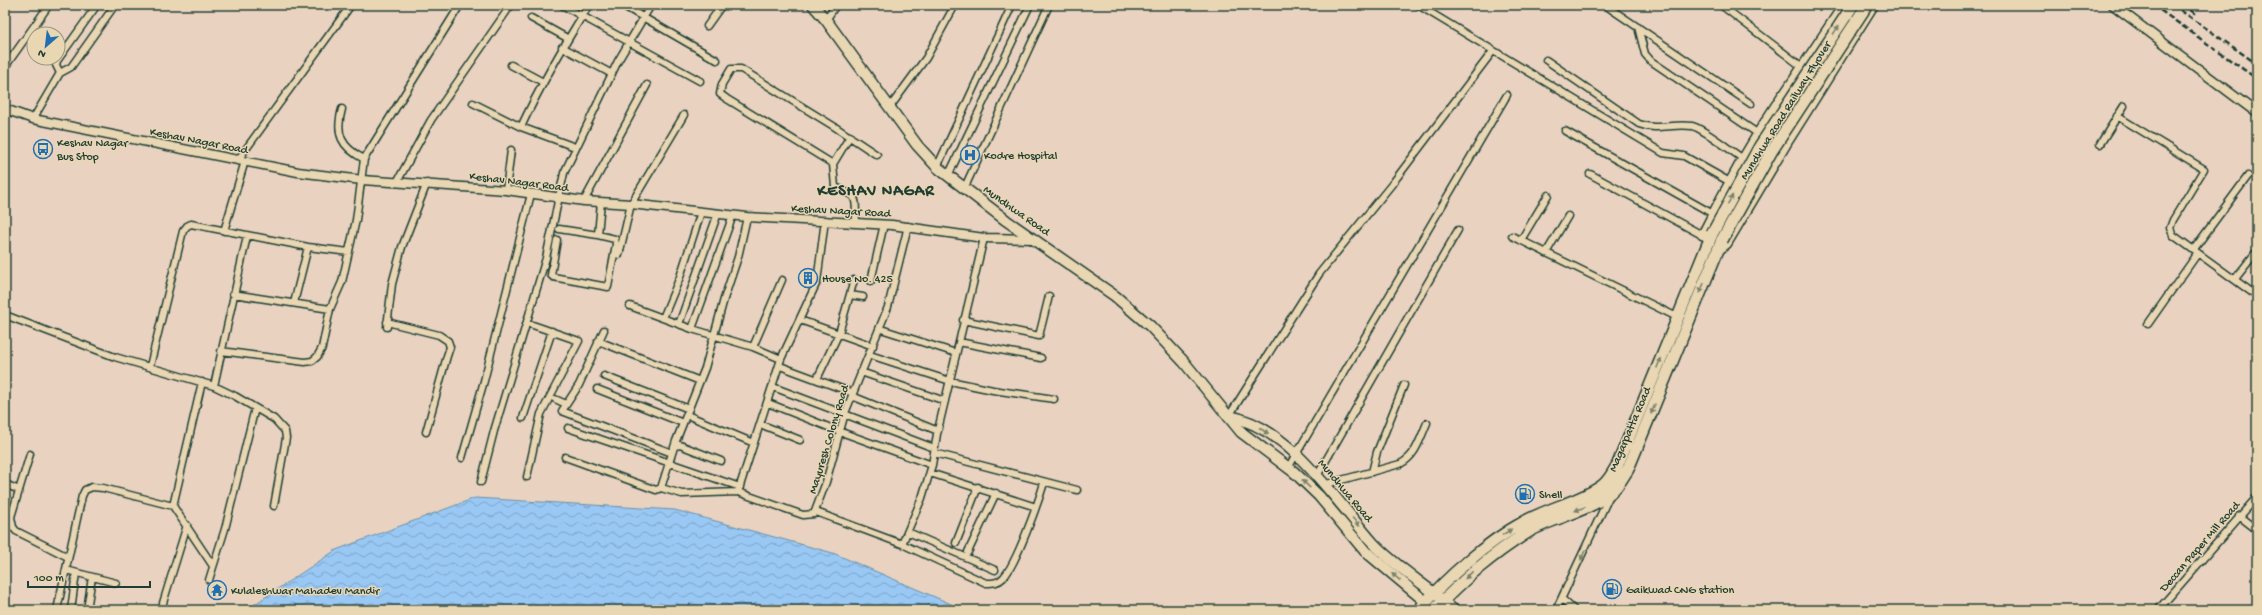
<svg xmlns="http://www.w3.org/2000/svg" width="2262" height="615" viewBox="0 0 2262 615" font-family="'Gochi Hand',sans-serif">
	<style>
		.water { fill: url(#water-waves); stroke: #6890a8 }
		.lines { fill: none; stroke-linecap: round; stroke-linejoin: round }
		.minor-casing { stroke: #1f3d34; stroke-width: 9 }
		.tertiary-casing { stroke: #1f3d34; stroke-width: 11 }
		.secondary-casing { stroke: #1f3d34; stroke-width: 12 }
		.primary-casing { stroke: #1f3d34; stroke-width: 13 }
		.trunk-casing { stroke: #1f3d34; stroke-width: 14 }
		.minor { stroke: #e9d6b3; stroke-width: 6 }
		.tertiary { stroke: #e9d6b3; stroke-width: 8 }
		.secondary { stroke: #e9d6b3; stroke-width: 9 }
		.primary { stroke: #e9d6b3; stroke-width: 10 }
		.trunk { stroke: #e9d6b3; stroke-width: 11 }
		.rail { stroke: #1f3d34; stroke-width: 2.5; stroke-dasharray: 6 3; stroke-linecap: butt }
		.trunk-bridge-casing { stroke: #1f3d34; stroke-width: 14; stroke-linecap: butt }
		.trunk-bridge { stroke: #e9d6b3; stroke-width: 11 }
		.oneway { fill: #7a826d }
		.labels { text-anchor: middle; stroke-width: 3; stroke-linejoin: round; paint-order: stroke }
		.street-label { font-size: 12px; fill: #1f3d34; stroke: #e9d6b3 }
		.poi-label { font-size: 12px; fill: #1f3d34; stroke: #e9d6b3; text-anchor: start }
		.district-label { font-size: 16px; font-weight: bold; letter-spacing: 1px; fill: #1f3d34; stroke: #e9d6b3 }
	</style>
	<defs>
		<pattern id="water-waves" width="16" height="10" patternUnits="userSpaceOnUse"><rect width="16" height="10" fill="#99c8f5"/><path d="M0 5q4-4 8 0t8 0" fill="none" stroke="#7ca4c7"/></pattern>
	</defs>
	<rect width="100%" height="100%" fill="#e9d3c0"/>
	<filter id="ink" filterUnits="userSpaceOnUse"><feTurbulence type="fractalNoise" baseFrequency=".025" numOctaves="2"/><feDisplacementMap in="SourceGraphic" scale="8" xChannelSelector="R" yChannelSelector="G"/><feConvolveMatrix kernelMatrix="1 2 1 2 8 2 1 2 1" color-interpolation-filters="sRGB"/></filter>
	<g filter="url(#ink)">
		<path class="water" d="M475 498 675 510 833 553 965 610H246L336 550Z"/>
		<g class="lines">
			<defs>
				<path id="minor" d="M562 5 700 81
					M622 5 717 60
					M1418 5 1663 153 1684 156 1730 182
					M1605 5 1751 104
					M1721 5 1801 66
					M531 18 567 38
					M826 20 836 5
					M707 26 722 5
					M1638 27 1645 54 1651 61 1757 133
					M562 47 612 74
					M1546 60 1639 124C1657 131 1673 123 1692 126 1703 128 1731 151 1742 158
					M511 65 543 82
					M5 67 49 5
					M60 73 56 65 57 61 97 5
					M1782 95 1842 5
					M473 103 521 127 575 147
					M890 107 926 58 955 5
					M342 109C335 134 341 147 364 159
					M2117 116 2204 169 2173 220 2170 228 2173 235 2257 296
					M33 119 60 73 71 67 115 5
					M521 127C541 84 564 45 589 5
					M1565 131 1713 214
					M2100 144 2124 106
					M238 160 351 5
					M833 164 850 136
					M937 167 1012 5
					M1590 174 1702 235
					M948 176 1030 5
					M397 182 431 120 511 5
					M964 189 1049 5
					M506 190 511 150
					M584 201 647 85
					M856 222C855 197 860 197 835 187L833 164 727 99 720 94 722 84 731 69H741L835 127 877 155
					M559 229 598 235 601 202
					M224 231 245 161
					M1512 236 1677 317
					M557 240 551 275 553 277 608 287 616 244 615 239 598 235
					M1521 240 1548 195
					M2194 249 2248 176
					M1546 253 1568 216
					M619 255 631 204 684 115
					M2235 279 2257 251
					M871 281 884 224
					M233 294 330 309
					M850 295 863 297
					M294 303 308 247
					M630 306 692 329 753 347 781 359
					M5 315 115 357 214 386 235 396 274 419 285 431 286 438 274 506
					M663 318 680 277 701 212
					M800 320 873 346
					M963 320 1039 336 1049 296
					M387 322 439 335 448 341 450 347 447 356 426 432
					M679 324 718 213
					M2148 324 2198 253
					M387 327 392 284 402 247 427 183
					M692 329 733 215
					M881 329 956 353
					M604 330 579 385 562 411 672 453
					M598 341 700 381
					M959 342 1041 358
					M753 347 782 280
					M221 351 305 362 312 361 317 357 322 348 330 309 342 282 356 220 364 159 460 5
					M870 355 950 381 993 390 1054 399
					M150 366 183 231 187 226 191 224 308 247 349 252
					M780 366 853 393
					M861 372 945 401
					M604 376 689 409
					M817 379 839 333 854 280
					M202 382 173 506 213 566
					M214 386 247 236
					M773 387 934 448
					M597 389 683 423
					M852 396 938 431
					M555 399 566 404
					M768 403 841 432 932 465
					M687 415 754 443
					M1229 416 1319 274 1392 184 1493 51
					M523 418 552 331
					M760 424 800 440
					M568 428 740 487
					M675 446 680 445 721 461
					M934 453 1077 490
					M30 454 11 517 13 527 16 531 68 557
					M565 457 656 490 661 488 676 441 705 368 724 299 738 257 747 217
					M462 458 484 381 531 194
					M1288 468 1507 95
					M1372 472 1377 452 1404 385
					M930 473 1036 507
					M1317 476 1458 230
					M527 477 541 414 579 341 527 323
					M481 482 494 431 546 258 564 173 618 61 651 5
					M5 484 19 490
					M1323 485 1400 464C1416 456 1420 439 1427 423
					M661 488 682 494 738 492 803 515 814 514 826 482 845 413 888 307 908 226
					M738 492 781 359 817 282 825 220
					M816 512 902 544 986 583C993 583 998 583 1003 578 1016 565 1038 503 1044 483
					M2239 516 2257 530
					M908 532 995 570
					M956 543 978 487
					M902 544 922 498 932 465 937 434 984 238
					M968 552 996 493
					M66 570 116 583
					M209 580 225 529 255 408
					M1562 599 1574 610
					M163 603 187 525
					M57 610 82 496 85 490 92 487 103 488 173 506
					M71 610 76 573
					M87 610 92 577
					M1556 610 1609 497
					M2158 610 2257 497"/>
				<path id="tertiary" d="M2113 5 2257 113
					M5 109 33 119 298 172 362 180 506 190 584 201 631 204 747 217 892 225 984 238 1035 239
					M1710 238 1702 235C1726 186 1752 140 1782 95L1804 109
					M1717 252 1727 244 1789 140 1874 5"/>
				<path id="secondary" d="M1439 597 1454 610"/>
				<path id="primary" d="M813 5 826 20 917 145 937 167 1007 221 1115 296 1150 326 1184 362 1241 432 1294 472 1319 496 1365 551 1426 602
					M1229 416C1291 428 1334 499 1374 544 1391 562 1415 578 1435 594"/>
				<path id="trunk" d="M1419 610C1447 577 1486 543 1524 522 1548 508 1580 502 1602 486 1609 481 1614 471 1618 464L1712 234
					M1434 610C1464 579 1491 555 1528 532 1551 518 1590 511 1610 493 1618 487 1623 477 1628 469L1722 240"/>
			</defs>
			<use href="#minor" class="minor-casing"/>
			<use href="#tertiary" class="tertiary-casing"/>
			<use href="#secondary" class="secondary-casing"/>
			<use href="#primary" class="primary-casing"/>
			<use href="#trunk" class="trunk-casing"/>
			<use href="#minor" class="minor"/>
			<use href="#tertiary" class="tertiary"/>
			<use href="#secondary" class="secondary"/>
			<use href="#primary" class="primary"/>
			<use href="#trunk" class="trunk"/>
			<path class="rail" d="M2153 5 2257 79
				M2173 5 2257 64
				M2183 5 2196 14"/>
			<defs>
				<path id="trunk-bridge" d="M1712 234 1760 146 1853 5
					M1722 240 1771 152 1867 5"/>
			</defs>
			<use href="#trunk-bridge" class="trunk-bridge-casing"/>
			<use href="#trunk-bridge" class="trunk-bridge"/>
		</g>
		<defs><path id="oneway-solid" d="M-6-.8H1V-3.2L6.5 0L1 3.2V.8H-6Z"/></defs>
		<g class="oneway">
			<use href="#oneway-solid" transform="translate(1836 30) rotate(-56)"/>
			<use href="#oneway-solid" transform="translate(1730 200) rotate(-61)"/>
			<use href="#oneway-solid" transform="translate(1702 288) rotate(112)"/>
			<use href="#oneway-solid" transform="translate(1659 363) rotate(-68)"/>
			<use href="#oneway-solid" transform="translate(1653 409) rotate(112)"/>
			<use href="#oneway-solid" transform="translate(1264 431) rotate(33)"/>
			<use href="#oneway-solid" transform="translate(1306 484) rotate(-136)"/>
			<use href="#oneway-solid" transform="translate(1580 509) rotate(159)"/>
			<use href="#oneway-solid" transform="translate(1356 522) rotate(49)"/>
			<use href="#oneway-solid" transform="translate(1507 532) rotate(-33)"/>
			<use href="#oneway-solid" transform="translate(1583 555) rotate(114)"/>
			<use href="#oneway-solid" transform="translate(1469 575) rotate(136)"/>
			<use href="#oneway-solid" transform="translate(1396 577) rotate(-140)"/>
		</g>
	</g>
	<defs>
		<symbol id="bus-ring" viewBox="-11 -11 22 22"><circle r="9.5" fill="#e9d6b3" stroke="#1f6fb2" stroke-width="1.5"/><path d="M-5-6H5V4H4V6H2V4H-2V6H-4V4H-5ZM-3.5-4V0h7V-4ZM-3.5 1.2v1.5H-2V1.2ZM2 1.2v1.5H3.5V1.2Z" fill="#1f6fb2"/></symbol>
		<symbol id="hospital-ring" viewBox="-11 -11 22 22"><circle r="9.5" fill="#e9d6b3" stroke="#1f6fb2" stroke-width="1.5"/><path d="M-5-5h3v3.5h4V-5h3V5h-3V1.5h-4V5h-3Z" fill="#1f6fb2"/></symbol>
		<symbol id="building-ring" viewBox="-11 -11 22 22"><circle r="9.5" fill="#e9d6b3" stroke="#1f6fb2" stroke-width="1.5"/><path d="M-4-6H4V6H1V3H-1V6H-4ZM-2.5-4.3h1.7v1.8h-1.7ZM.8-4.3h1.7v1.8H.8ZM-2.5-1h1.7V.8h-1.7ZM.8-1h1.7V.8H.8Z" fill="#1f6fb2"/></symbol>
		<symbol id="fuel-ring" viewBox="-11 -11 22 22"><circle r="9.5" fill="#e9d6b3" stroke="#1f6fb2" stroke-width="1.5"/><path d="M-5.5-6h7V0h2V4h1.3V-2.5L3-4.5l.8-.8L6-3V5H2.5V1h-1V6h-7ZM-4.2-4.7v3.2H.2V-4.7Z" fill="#1f6fb2"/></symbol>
		<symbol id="temple-ring" viewBox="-11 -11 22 22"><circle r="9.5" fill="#e9d6b3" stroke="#1f6fb2" stroke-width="1.5"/><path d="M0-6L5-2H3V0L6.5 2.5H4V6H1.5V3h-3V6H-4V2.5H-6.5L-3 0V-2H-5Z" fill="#1f6fb2"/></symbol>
	</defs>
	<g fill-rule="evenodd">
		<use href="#bus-ring" x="32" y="138" width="22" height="22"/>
		<use href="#hospital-ring" x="959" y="144" width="22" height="22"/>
		<use href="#building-ring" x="797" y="267" width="22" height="22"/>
		<use href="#fuel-ring" x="1514" y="483" width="22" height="22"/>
		<use href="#fuel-ring" x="1601" y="578" width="22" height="22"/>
		<use href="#temple-ring" x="206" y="579" width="22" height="22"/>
	</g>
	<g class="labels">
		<g class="street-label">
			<text transform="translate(1785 110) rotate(-58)" y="4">Mundhwa Road Railway Flyover</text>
			<text transform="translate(199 140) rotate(11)" y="4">Keshav Nagar Road</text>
			<text transform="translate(519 181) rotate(7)" y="4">Keshav Nagar Road</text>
			<text transform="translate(841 210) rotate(3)" y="4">Keshav Nagar Road</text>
			<text transform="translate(1017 210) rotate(35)" y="4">Mundhwa Road</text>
			<text transform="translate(1629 429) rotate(-67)" y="4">Magarpatta Road</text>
			<text transform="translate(828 439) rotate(-73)" y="4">Mayuresh Colony Road</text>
			<text transform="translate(1346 490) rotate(50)" y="4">Mundhwa Road</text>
			<text transform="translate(2199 546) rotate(-49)" y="4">Deccan Paper Mill Road</text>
		</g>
		<g class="poi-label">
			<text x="57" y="146">Keshav Nagar<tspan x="57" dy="14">Bus Stop</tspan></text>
			<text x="984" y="159">Kodre Hospital</text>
			<text x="822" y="282">House No. 425</text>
			<text x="1539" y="498">Shell</text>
			<text x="1626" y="593">Gaikwad CNG station</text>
			<text x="231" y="594">Kulaleshwar Mahadev Mandir</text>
		</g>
		<g class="district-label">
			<text x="876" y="195">KESHAV NAGAR</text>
		</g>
	</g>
	<rect width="2262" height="615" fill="none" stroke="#e9d6b3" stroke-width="20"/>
	<rect x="10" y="10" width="2242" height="595" fill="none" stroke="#1f3d34" stroke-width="1.5" filter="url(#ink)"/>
	<g transform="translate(46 46) rotate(208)"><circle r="19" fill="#e9d6b3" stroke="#989980"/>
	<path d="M0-3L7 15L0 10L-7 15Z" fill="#1f6fb2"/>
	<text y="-6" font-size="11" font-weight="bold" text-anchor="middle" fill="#1f3d34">N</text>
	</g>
	<path d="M28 581v6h122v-6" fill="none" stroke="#1f3d34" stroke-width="2"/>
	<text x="34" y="581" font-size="12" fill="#1f3d34" stroke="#e9d6b3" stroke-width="3" paint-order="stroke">100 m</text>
</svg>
